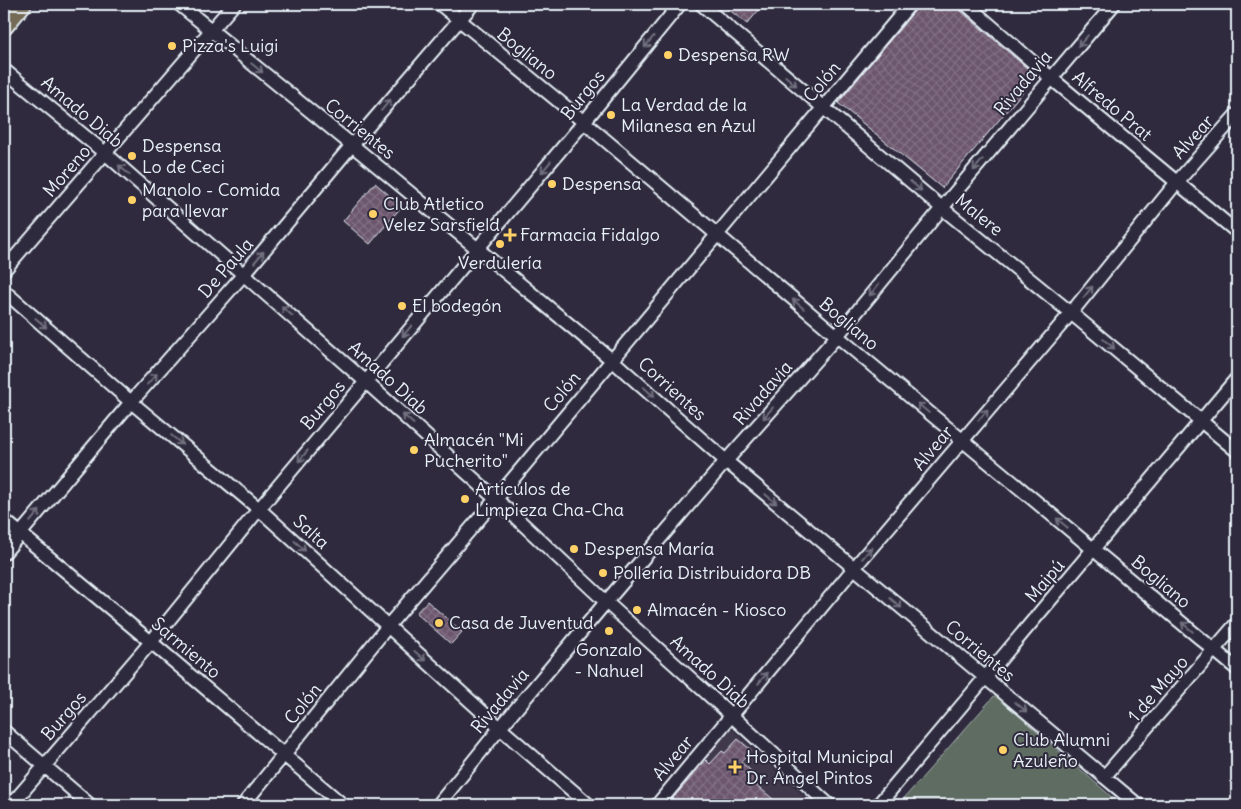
<svg xmlns="http://www.w3.org/2000/svg" width="1241" height="809" viewBox="0 0 1241 809" font-family="Delius,sans-serif">
	<style>
		.built { fill: #41374b }
		.grass { fill: #5e6c62; stroke: #a3aead }
		.building { fill: url(#building-cross-hatch); stroke: #e8f1f8 }
		.lines { fill: none; stroke-linecap: round; stroke-linejoin: round }
		.minor-casing { stroke: #e8f1f8; stroke-width: 16 }
		.major-casing { stroke: #e8f1f8; stroke-width: 20 }
		.minor { stroke: #2f2a3d; stroke-width: 12 }
		.major { stroke: #746b55; stroke-width: 16 }
		.oneway { stroke: #70707e }
		.poi-dot { fill: #ffd166; stroke: #2f2a3d; stroke-width: 2 }
		.labels { text-anchor: middle; stroke-width: 4; stroke-linejoin: round; paint-order: stroke }
		.poi-label { font-size: 18px; fill: #e8f1f8; stroke: #2f2a3d; text-anchor: start }
		.street-label { font-size: 18px; fill: #e8f1f8; stroke: #2f2a3d }
	</style>
	<defs>
		<pattern id="building-cross-hatch" width="8" height="8" patternUnits="userSpaceOnUse" patternTransform="scale(1.25)"><rect width="8" height="8" fill="#6c566d"/><path d="M0 0l8 8M0 8l8-8" fill="none" stroke="#816f83"/></pattern>
	</defs>
	<rect width="100%" height="100%" fill="#2f2a3d"/>
	<filter id="ink" filterUnits="userSpaceOnUse"><feTurbulence type="fractalNoise" baseFrequency=".02" numOctaves="2"/><feDisplacementMap in="SourceGraphic" scale="10" xChannelSelector="R" yChannelSelector="G"/><feConvolveMatrix kernelMatrix="1 2 1 2 8 2 1 2 1" color-interpolation-filters="sRGB"/></filter>
	<g filter="url(#ink)">
		<path class="built" d="M731 728 814 805H664Z"/>
		<path class="grass" d="M995 695 1121 805H898Z"/>
		<path class="building" d="M722 4H764L747 24Z
			M918 4H953L1036 76 942 188 838 103 916 9Z
			M375 183 402 206 370 244 343 221Z
			M427 601 462 632 451 644 416 613Z
			M738 739 751 750 741 762 760 779 755 784 780 805H667L706 760 710 764 722 751 725 753Z"/>
		<g class="lines">
			<defs>
				<path id="minor" d="M179 4 352 145 612 360 726 461 1138 805
					M440 4 584 122 837 336 1237 669
					M701 4 942 208 1071 313 1237 451
					M966 4 1051 78 1237 232
					M4 70 105 153 365 381 496 499 606 602 731 715 829 805
					M4 270 234 4
					M4 291 131 402 259 509 500 728 589 805
					M4 520 151 642 343 805
					M4 553 131 402 244 274 352 145 473 4
					M4 731 90 805
					M1104 777 1237 623
					M11 805 151 642 259 509 584 122 680 4
					M243 805 388 626 496 499 910 4
					M438 805 500 728 606 602 726 461 837 336 942 208 1114 4
					M657 805 854 568 1071 313 1177 182 1237 114
					M878 805 1237 378"/>
				<path id="major" d="M4 5 5 4
					M4 27 23 4"/>
			</defs>
			<use href="#minor" class="minor-casing"/>
			<use href="#major" class="major-casing"/>
			<use href="#minor" class="minor"/>
			<use href="#major" class="major"/>
		</g>
		<defs><path id="oneway-shaft" d="M-6 0H5M1.5-3L5.5 0L1.5 3" fill="none" stroke-width="1.6" stroke-linecap="round" stroke-linejoin="round" transform="scale(1.25)"/></defs>
		<g class="oneway">
			<use href="#oneway-shaft" transform="translate(1083 41) rotate(131)"/>
			<use href="#oneway-shaft" transform="translate(649 42) rotate(129)"/>
			<use href="#oneway-shaft" transform="translate(257 68) rotate(39)"/>
			<use href="#oneway-shaft" transform="translate(791 81) rotate(41)"/>
			<use href="#oneway-shaft" transform="translate(386 105) rotate(-50)"/>
			<use href="#oneway-shaft" transform="translate(978 165) rotate(130)"/>
			<use href="#oneway-shaft" transform="translate(546 167) rotate(130)"/>
			<use href="#oneway-shaft" transform="translate(124 170) rotate(-139)"/>
			<use href="#oneway-shaft" transform="translate(916 186) rotate(40)"/>
			<use href="#oneway-shaft" transform="translate(259 257) rotate(-50)"/>
			<use href="#oneway-shaft" transform="translate(874 290) rotate(129)"/>
			<use href="#oneway-shaft" transform="translate(1088 292) rotate(-51)"/>
			<use href="#oneway-shaft" transform="translate(798 304) rotate(-140)"/>
			<use href="#oneway-shaft" transform="translate(287 311) rotate(-139)"/>
			<use href="#oneway-shaft" transform="translate(41 323) rotate(41)"/>
			<use href="#oneway-shaft" transform="translate(407 331) rotate(130)"/>
			<use href="#oneway-shaft" transform="translate(1109 344) rotate(40)"/>
			<use href="#oneway-shaft" transform="translate(152 379) rotate(-48)"/>
			<use href="#oneway-shaft" transform="translate(649 392) rotate(42)"/>
			<use href="#oneway-shaft" transform="translate(923 408) rotate(-140)"/>
			<use href="#oneway-shaft" transform="translate(768 413) rotate(131)"/>
			<use href="#oneway-shaft" transform="translate(983 415) rotate(-49)"/>
			<use href="#oneway-shaft" transform="translate(408 419) rotate(-138)"/>
			<use href="#oneway-shaft" transform="translate(177 440) rotate(40)"/>
			<use href="#oneway-shaft" transform="translate(303 456) rotate(130)"/>
			<use href="#oneway-shaft" transform="translate(771 499) rotate(40)"/>
			<use href="#oneway-shaft" transform="translate(35 516) rotate(-50)"/>
			<use href="#oneway-shaft" transform="translate(1062 523) rotate(-140)"/>
			<use href="#oneway-shaft" transform="translate(300 546) rotate(42)"/>
			<use href="#oneway-shaft" transform="translate(867 553) rotate(-50)"/>
			<use href="#oneway-shaft" transform="translate(896 603) rotate(40)"/>
			<use href="#oneway-shaft" transform="translate(1187 627) rotate(-140)"/>
			<use href="#oneway-shaft" transform="translate(420 656) rotate(42)"/>
			<use href="#oneway-shaft" transform="translate(763 678) rotate(-50)"/>
			<use href="#oneway-shaft" transform="translate(1021 707) rotate(40)"/>
		</g>
	</g>
	<g class="poi-dot">
		<circle cx="172" cy="46" r="5"/>
		<circle cx="668" cy="55" r="5"/>
		<circle cx="611" cy="115" r="5"/>
		<circle cx="132" cy="156" r="5"/>
		<circle cx="552" cy="184" r="5"/>
		<circle cx="132" cy="200" r="5"/>
		<circle cx="373" cy="214" r="5"/>
		<path d="M507.5 227.5h5v5h5v5h-5v5h-5v-5h-5v-5h5z"/>
		<circle cx="500" cy="244" r="5"/>
		<circle cx="402" cy="306" r="5"/>
		<circle cx="414" cy="450" r="5"/>
		<circle cx="465" cy="499" r="5"/>
		<circle cx="574" cy="549" r="5"/>
		<circle cx="603" cy="573" r="5"/>
		<circle cx="637" cy="610" r="5"/>
		<circle cx="439" cy="623" r="5"/>
		<circle cx="609" cy="631" r="5"/>
		<circle cx="1003" cy="750" r="5"/>
		<path d="M732.5 759.5h5v5h5v5h-5v5h-5v-5h-5v-5h5z"/>
	</g>
	<g class="labels">
		<g class="poi-label">
			<text x="182" y="52">Pizza's Luigi</text>
			<text x="678" y="61">Despensa RW</text>
			<text x="621" y="111">La Verdad de la<tspan x="621" dy="21">Milanesa en Azul</tspan></text>
			<text x="142" y="152">Despensa<tspan x="142" dy="21">Lo de Ceci</tspan></text>
			<text x="562" y="190">Despensa</text>
			<text x="142" y="196">Manolo - Comida<tspan x="142" dy="21">para llevar</tspan></text>
			<text x="383" y="210">Club Atletico<tspan x="383" dy="21">Velez Sarsfield</tspan></text>
			<text x="520" y="241">Farmacia Fidalgo</text>
			<text x="500" y="269" text-anchor="middle">Verdulería</text>
			<text x="412" y="312">El bodegón</text>
			<text x="424" y="446">Almacén "Mi<tspan x="424" dy="21">Pucherito"</tspan></text>
			<text x="475" y="495">Artículos de<tspan x="475" dy="21">Limpieza Cha-Cha</tspan></text>
			<text x="584" y="555">Despensa María</text>
			<text x="613" y="579">Pollería Distribuidora DB</text>
			<text x="647" y="616">Almacén - Kiosco</text>
			<text x="449" y="629">Casa de Juventud</text>
			<text x="609" y="656" text-anchor="middle">Gonzalo<tspan x="609" dy="21">- Nahuel</tspan></text>
			<text x="1013" y="746">Club Alumni<tspan x="1013" dy="21">Azuleño</tspan></text>
			<text x="746" y="763">Hospital Municipal<tspan x="746" dy="21">Dr. Ángel Pintos</tspan></text>
		</g>
		<g class="street-label">
			<text transform="translate(527 54) rotate(39)" y="6">Bogliano</text>
			<text transform="translate(822 82) rotate(-50)" y="6">Colón</text>
			<text transform="translate(1023 83) rotate(-50)" y="6">Rivadavia</text>
			<text transform="translate(583 95) rotate(-51)" y="6">Burgos</text>
			<text transform="translate(1112 106) rotate(40)" y="6">Alfredo Prat</text>
			<text transform="translate(82 112) rotate(40)" y="6">Amado Diab</text>
			<text transform="translate(360 129) rotate(39)" y="6">Corrientes</text>
			<text transform="translate(1193 137) rotate(-48)" y="6">Alvear</text>
			<text transform="translate(67 171) rotate(-49)" y="6">Moreno</text>
			<text transform="translate(979 215) rotate(39)" y="6">Malere</text>
			<text transform="translate(226 268) rotate(-49)" y="6">De Paula</text>
			<text transform="translate(849 324) rotate(40)" y="6">Bogliano</text>
			<text transform="translate(388 378) rotate(42)" y="6">Amado Diab</text>
			<text transform="translate(672 389) rotate(42)" y="6">Corrientes</text>
			<text transform="translate(562 392) rotate(-50)" y="6">Colón</text>
			<text transform="translate(763 393) rotate(-49)" y="6">Rivadavia</text>
			<text transform="translate(323 405) rotate(-50)" y="6">Burgos</text>
			<text transform="translate(933 448) rotate(-50)" y="6">Alvear</text>
			<text transform="translate(311 532) rotate(42)" y="6">Salta</text>
			<text transform="translate(1045 581) rotate(-50)" y="6">Maipú</text>
			<text transform="translate(1161 582) rotate(40)" y="6">Bogliano</text>
			<text transform="translate(186 648) rotate(40)" y="6">Sarmiento</text>
			<text transform="translate(980 651) rotate(40)" y="6">Corrientes</text>
			<text transform="translate(710 672) rotate(42)" y="6">Amado Diab</text>
			<text transform="translate(1158 689) rotate(-49)" y="6">1 de Mayo</text>
			<text transform="translate(500 701) rotate(-50)" y="6">Rivadavia</text>
			<text transform="translate(303 704) rotate(-51)" y="6">Colón</text>
			<text transform="translate(64 716) rotate(-49)" y="6">Burgos</text>
			<text transform="translate(673 758) rotate(-50)" y="6">Alvear</text>
		</g>
	</g>
	<rect width="1241" height="809" fill="none" stroke="#2f2a3d" stroke-width="20"/>
	<rect x="10" y="10" width="1221" height="789" fill="none" stroke="#e8f1f8" stroke-width="2" filter="url(#ink)"/>
</svg>
